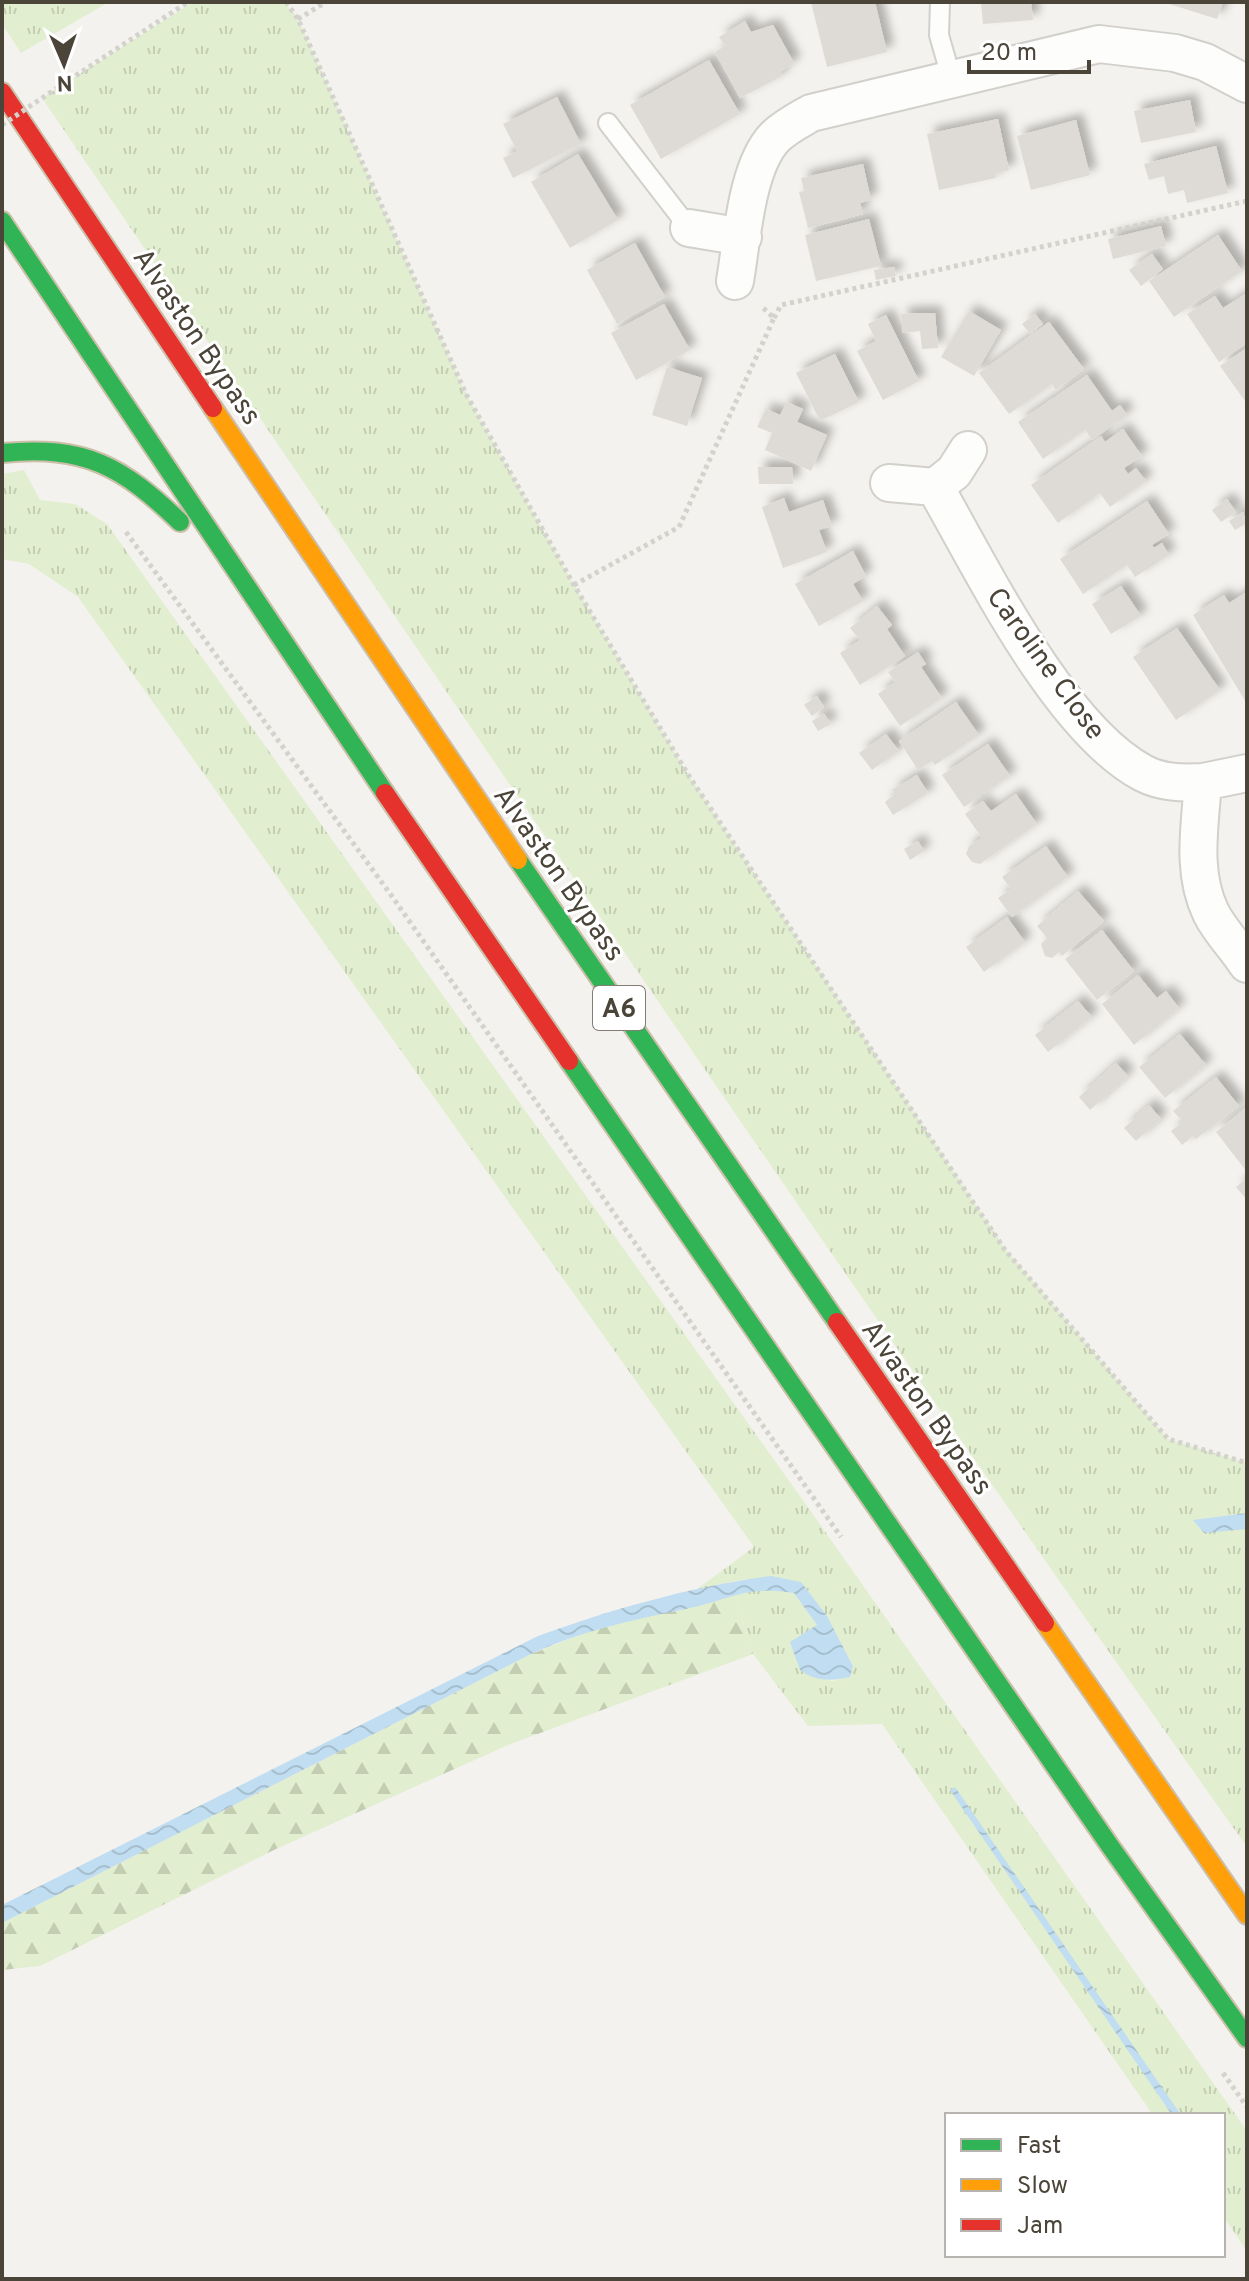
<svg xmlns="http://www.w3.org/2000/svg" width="1249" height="2281" viewBox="0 0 1249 2281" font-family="Overpass,sans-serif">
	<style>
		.grass { fill: url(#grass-tufts) }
		.forest { fill: url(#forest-firs) }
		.water { fill: url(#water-waves) }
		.building { fill: #dedbd6; filter: url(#shadow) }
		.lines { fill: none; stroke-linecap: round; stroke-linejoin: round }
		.lane-casing { stroke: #d2d0cb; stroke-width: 22 }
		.street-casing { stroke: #d2d0cb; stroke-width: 40 }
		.fast-casing { stroke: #ccbfa9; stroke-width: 22 }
		.slow-casing { stroke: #ccbfa9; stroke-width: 22 }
		.jam-casing { stroke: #ccbfa9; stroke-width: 22 }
		.path { stroke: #d3d2cc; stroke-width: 5; stroke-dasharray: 4 4; stroke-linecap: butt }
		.lane { stroke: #fdfdfc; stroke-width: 18 }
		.street { stroke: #fdfdfc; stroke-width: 36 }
		.fast { stroke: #30b455; stroke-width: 18 }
		.slow { stroke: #ff9f0a; stroke-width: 18 }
		.jam { stroke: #e5322d; stroke-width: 18 }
		.path-bridge { stroke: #d3d2cc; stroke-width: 5; stroke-dasharray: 4 4; stroke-linecap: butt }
		.labels { text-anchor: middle; stroke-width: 6; stroke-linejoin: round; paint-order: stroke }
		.shield { fill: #fff; stroke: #817c74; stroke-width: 2 }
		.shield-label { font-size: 26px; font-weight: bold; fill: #4b4439 }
		.street-label { font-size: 28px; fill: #4b4439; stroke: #fff }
	</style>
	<defs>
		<pattern id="grass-tufts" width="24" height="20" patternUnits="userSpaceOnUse" patternTransform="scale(2)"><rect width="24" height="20" fill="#e1eecf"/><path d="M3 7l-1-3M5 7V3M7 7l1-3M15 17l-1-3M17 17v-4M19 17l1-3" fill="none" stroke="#c3cdb2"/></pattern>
		<pattern id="forest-firs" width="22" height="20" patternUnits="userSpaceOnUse" patternTransform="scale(2)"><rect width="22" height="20" fill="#e1eecf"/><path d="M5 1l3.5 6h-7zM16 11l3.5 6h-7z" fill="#c3cdb2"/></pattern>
		<pattern id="water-waves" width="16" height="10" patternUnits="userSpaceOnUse" patternTransform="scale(2)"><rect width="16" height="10" fill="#c0ddf1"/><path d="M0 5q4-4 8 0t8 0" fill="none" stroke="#a6bfcf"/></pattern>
		<filter id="shadow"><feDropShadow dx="7" dy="-7" stdDeviation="4" flood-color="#0004"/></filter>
	</defs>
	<rect width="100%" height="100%" fill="#f4f2ee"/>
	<path class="grass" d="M2 2H109L21 53 2 24Z
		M193 2H284L298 19 466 394 574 585 689 776 1006 1250 1168 1439 1247 1463V1847C837 1270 441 683 42 98Z
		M24 470 40 500 75 504 107 524 812 1513 1247 2131V2251L1223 2216V2115H1153L882 1724 808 1726 753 1654 734 1593 764 1588 794 1593 817 1625 804 1673 832 1681 848 1677 853 1666 827 1616 801 1583C764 1572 729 1581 693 1592L754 1547 78 597 29 564 2 559V474Z"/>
	<path class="forest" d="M734 1593 753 1654 508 1745 276 1849 40 1966 2 1970V1923L531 1654 605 1625 689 1608Z"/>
	<path class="water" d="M1247 1513V1529L1204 1533 1193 1520Z
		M771 1576 801 1582 827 1616 853 1666 850 1677C832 1681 816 1682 800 1670L790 1642 817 1625 794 1593C745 1585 730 1600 686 1609 631 1620 582 1631 531 1654L2 1923V1905L538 1636C612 1609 693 1586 771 1576Z
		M955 1787 1181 2115H1172L950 1790Z"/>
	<path class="building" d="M811 2H875L887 52 827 67Z
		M981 2H1031L1033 20 983 24Z
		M1163 2H1223L1217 19Z
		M745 21 751 32 773 25 794 63 780 72 782 76 740 98 715 52 725 46 719 37Z
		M709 60 740 114 661 159 630 105Z
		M557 97 581 144 513 178 503 158 517 151 503 124Z
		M1190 100 1196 132 1141 143 1134 111Z
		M998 119 1009 170 995 174 996 178 939 190 927 134Z
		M1076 120 1090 175 1031 190 1017 136Z
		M1216 146 1228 193 1187 203 1184 190 1168 194 1164 176 1149 180 1144 164Z
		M578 154 618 220 570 248 531 182Z
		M863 164 871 200 860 203 863 214 808 228 799 192 804 191 801 178Z
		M869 219 881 266 816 281 805 235Z
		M1161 226 1166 246 1113 259 1108 239Z
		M1218 235 1242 271 1174 317 1149 281Z
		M635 243 665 297 617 324 587 270Z
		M1152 254 1163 269 1141 286 1129 270Z
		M894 267 896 276 876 280 874 270Z
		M1247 293V343L1219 362 1187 314 1215 296 1223 308Z
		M664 304 690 350 636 380 611 333Z
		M969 311 1001 330 974 376 941 357Z
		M917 313H935L938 348 922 349 920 331 903 333 901 314Z
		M1035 314 1043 324 1030 334 1022 324Z
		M886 315 919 381 883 400 857 351 876 341 868 324Z
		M1049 322 1084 369 1056 390 1052 384 1009 414 979 373Z
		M1247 348V404L1220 366Z
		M835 354 859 402 820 421 796 373Z
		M667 367 702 378 687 426 652 415Z
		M1087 375 1112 411 1120 405 1127 415 1092 440 1085 430 1043 459 1018 422Z
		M787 402 803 409 797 422 827 435 811 471 765 450 772 433 757 427 766 409 780 415Z
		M1123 429 1142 456 1124 468 1128 474 1136 468 1146 481 1110 507 1100 493 1058 523 1031 485 1101 436 1105 442Z
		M758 467H792L793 484H759Z
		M784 498 789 512 823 500 832 526 819 530 827 552 783 568 762 507Z
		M1227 499 1236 512 1221 522 1212 510Z
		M1147 501 1169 534 1152 545 1154 548 1162 543 1169 555 1135 577 1127 565 1083 594 1060 559Z
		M1243 512 1247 523 1235 530 1229 521Z
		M853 551 866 576 853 584 863 601 819 626 795 584Z
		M1121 586 1141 616 1111 634 1092 604Z
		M1245 593 1247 595V704L1193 615 1224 595 1229 603Z
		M877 606 892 625 887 629 905 656 860 685 840 653 860 640 850 628Z
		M1177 628 1220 690 1176 720 1133 657Z
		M918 652 926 664 921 667 942 698 900 726 878 694 895 682 888 672Z
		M817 696 824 707 812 716 804 705Z
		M956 702 979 735 935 765 932 761 918 770 899 741Z
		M824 714 831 724 818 731 812 721Z
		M886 734 899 751 872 770 859 753Z
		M988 744 1010 776 964 807 942 775Z
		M917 775 928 793 893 815 885 802 895 794 892 790Z
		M1016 794 1037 824 980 864 972 862 966 854 969 846 982 838 965 814 983 801 991 811Z
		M918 841 924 851 910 860 904 849Z
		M1046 846 1068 877 1012 917 998 898 1011 889 1002 877Z
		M1078 891 1104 921 1062 956 1059 952 1052 958 1045 956 1041 944 1047 938 1037 926Z
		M1007 917 1025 942 984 972 966 947Z
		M1102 930 1134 971 1097 1000 1065 959Z
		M1138 975 1157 998 1166 991 1179 1008 1134 1045 1102 1004Z
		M1078 1001 1092 1017 1048 1052 1035 1035Z
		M1180 1034 1206 1065 1165 1098 1139 1067Z
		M1116 1063 1128 1076 1090 1110 1079 1097Z
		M1216 1077 1239 1106 1196 1139 1193 1136 1182 1145 1171 1131 1183 1122 1173 1111Z
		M1149 1105 1161 1119 1136 1141 1124 1128Z
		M1247 1107V1172L1216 1132Z
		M1247 1178V1200L1236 1187Z"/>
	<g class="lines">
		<defs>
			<path id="lane" d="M940 2 939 35 951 77
				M608 123 689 228"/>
			<path id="street" d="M689 228 743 237
				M735 281C742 241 746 167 775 137 785 127 799 120 811 113L1099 44 1175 53 1205 62 1247 84
				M889 483 935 487 954 472 968 450
				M935 487C982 569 1059 728 1143 773 1162 783 1182 783 1203 782
				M1247 773 1203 782C1200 826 1191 872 1211 913 1220 931 1236 947 1247 964"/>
			<path id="fast" d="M2 221 385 793
				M2 453C85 445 122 466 180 522
				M518 860 837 1322
				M569 1061 1110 1846 1247 2038"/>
			<path id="slow" d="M213 408 518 860
				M1045 1623 1247 1915"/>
			<path id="jam" d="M2 92 213 408
				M385 793 569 1061
				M837 1322 1045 1623"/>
		</defs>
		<use href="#lane" class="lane-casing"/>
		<use href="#street" class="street-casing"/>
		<use href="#fast" class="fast-casing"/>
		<use href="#slow" class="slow-casing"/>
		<use href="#jam" class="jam-casing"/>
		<path class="path" d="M286 2 298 19 466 394 574 585 689 776 1005 1250 1168 1439 1247 1463
			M298 19 326 2
			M69 80 188 2
			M774 318 781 305 1247 201
			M126 532 391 895 841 1537
			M574 585 679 527 774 318 761 306
			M1223 2073 1247 2107"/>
		<use href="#lane" class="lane"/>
		<use href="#street" class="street"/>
		<use href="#fast" class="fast"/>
		<use href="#slow" class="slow"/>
		<use href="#jam" class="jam"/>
		<path class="path-bridge" d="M2 125 69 80"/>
	</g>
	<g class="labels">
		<rect class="shield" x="593" y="986" width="52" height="44" rx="6"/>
		<g class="shield-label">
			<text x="619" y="1017">A6</text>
		</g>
		<g class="street-label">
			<text transform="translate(198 336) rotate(56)" y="10">Alvaston Bypass</text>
			<text transform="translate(1047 663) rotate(54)" y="10">Caroline Close</text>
			<text transform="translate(560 873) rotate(55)" y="10">Alvaston Bypass</text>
			<text transform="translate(928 1407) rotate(55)" y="10">Alvaston Bypass</text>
		</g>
	</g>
	<rect width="1249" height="2281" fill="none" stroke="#4b4439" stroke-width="8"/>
	<rect x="945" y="2113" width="280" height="144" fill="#ffffff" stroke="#b7b4b0" stroke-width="2"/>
	<rect x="961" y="2139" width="40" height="12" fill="#30b455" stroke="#b7b4b0" stroke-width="2"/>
	<text x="1017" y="2153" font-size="24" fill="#4b4439">Fast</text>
	<rect x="961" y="2179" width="40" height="12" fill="#ff9f0a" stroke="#b7b4b0" stroke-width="2"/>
	<text x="1017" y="2193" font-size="24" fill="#4b4439">Slow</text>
	<rect x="961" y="2219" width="40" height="12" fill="#e5322d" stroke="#b7b4b0" stroke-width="2"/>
	<text x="1017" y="2233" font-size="24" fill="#4b4439">Jam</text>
	<g transform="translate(64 64) rotate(178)" stroke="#ffffff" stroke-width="6" paint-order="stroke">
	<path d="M0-6L14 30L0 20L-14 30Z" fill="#4b4439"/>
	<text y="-12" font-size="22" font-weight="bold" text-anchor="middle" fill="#4b4439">N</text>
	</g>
	<path d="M969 60v12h120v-12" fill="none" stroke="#4b4439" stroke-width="4"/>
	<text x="981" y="60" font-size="24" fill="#4b4439" stroke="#ffffff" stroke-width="6" paint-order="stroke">20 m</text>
</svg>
